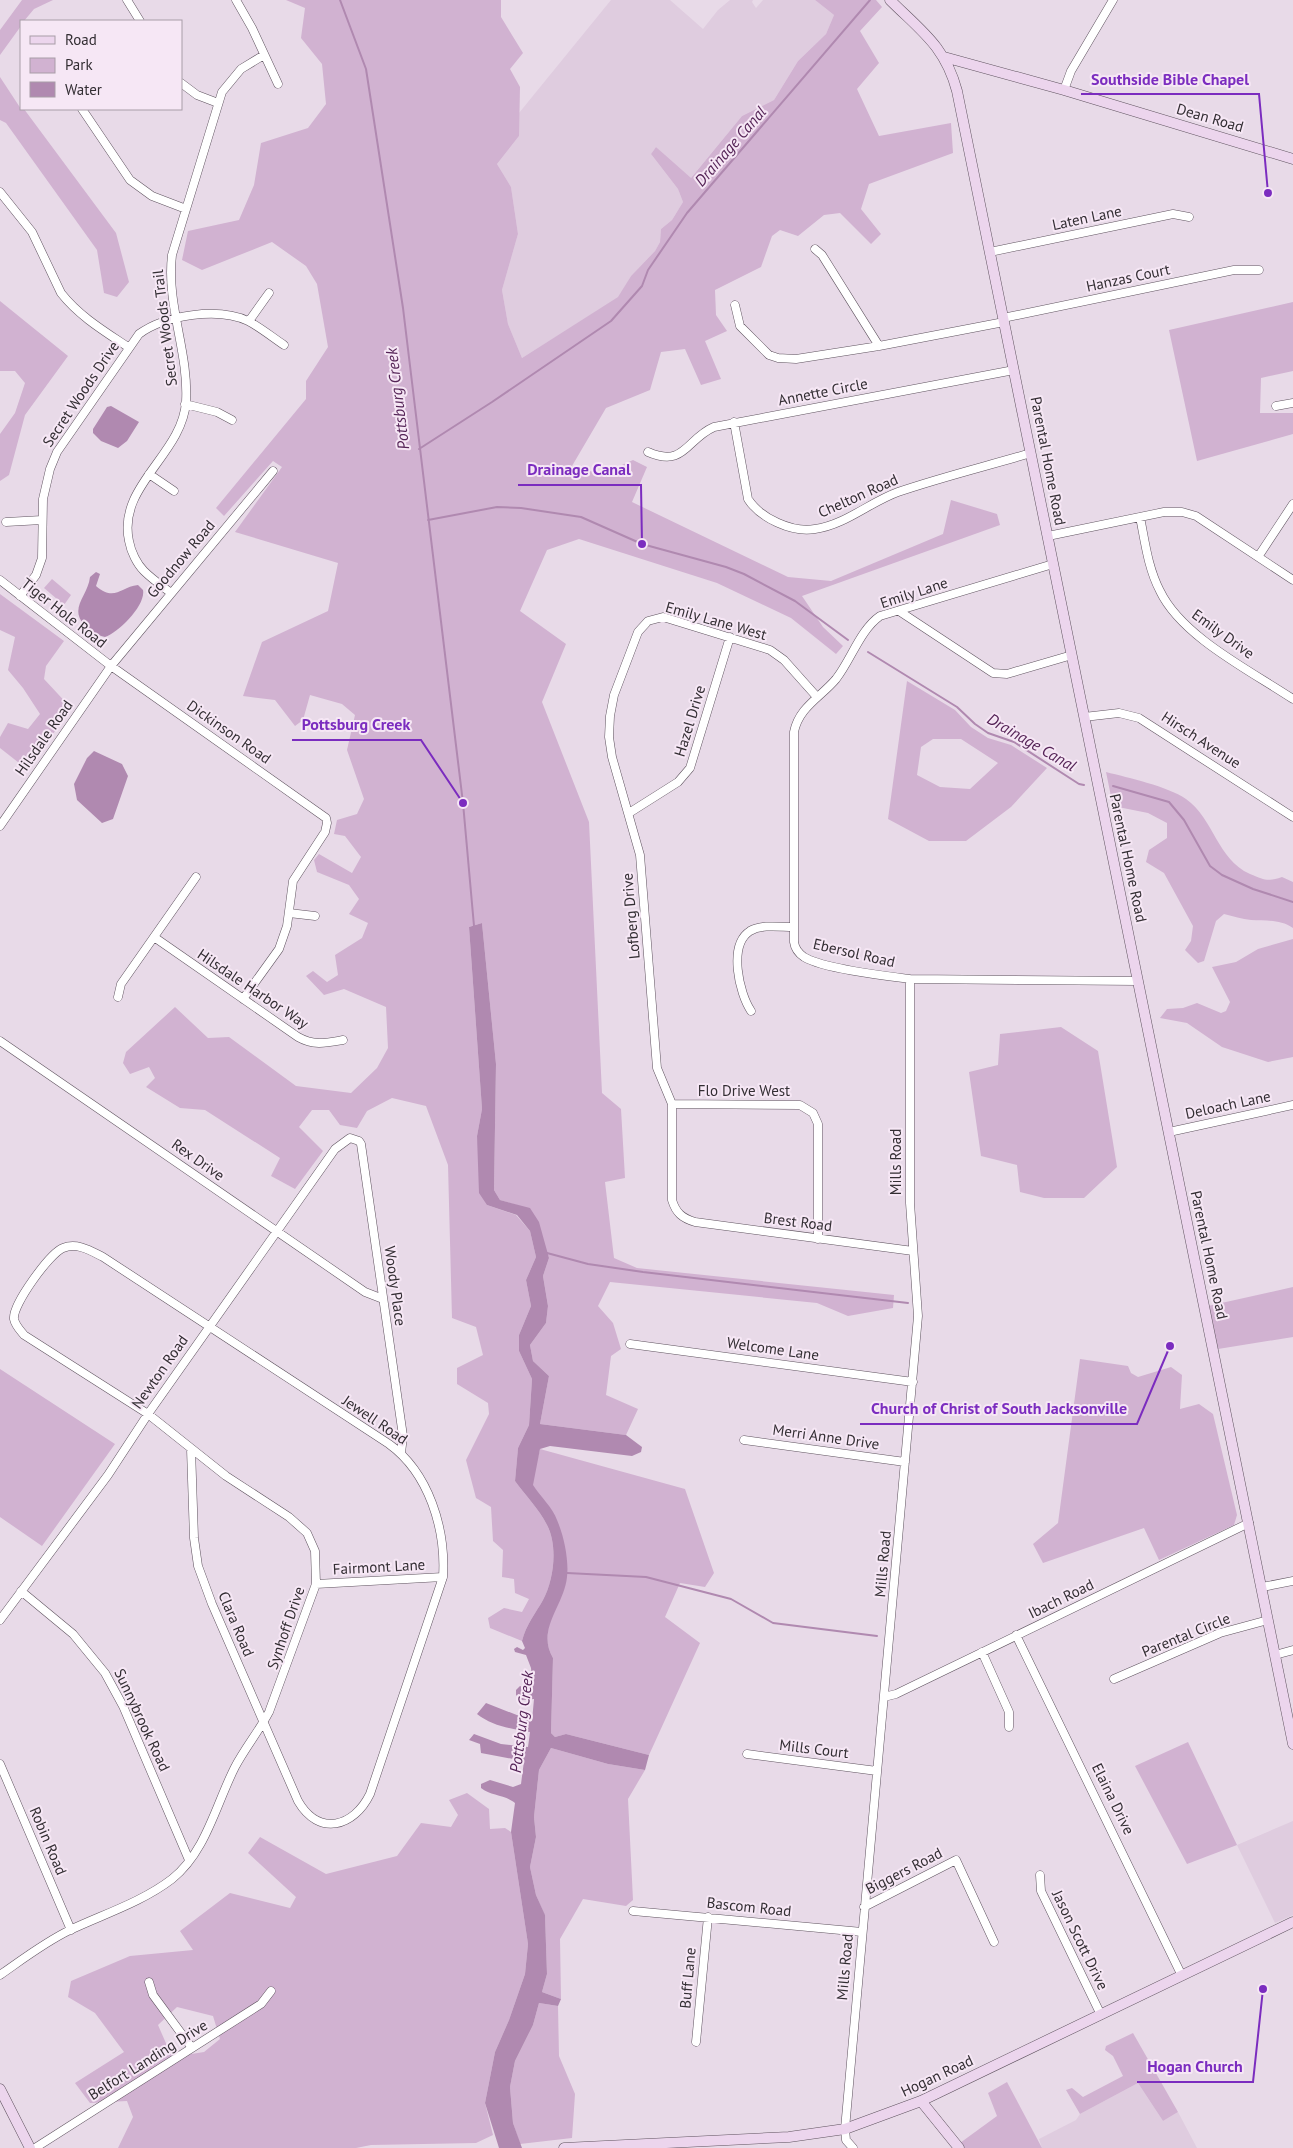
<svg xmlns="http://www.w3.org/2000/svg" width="1293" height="2148" viewBox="0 0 1293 2148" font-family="'PT Sans',sans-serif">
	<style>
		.built { fill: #dfccdf }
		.green { fill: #d1b2d1; fill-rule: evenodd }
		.water { fill: #b089b0 }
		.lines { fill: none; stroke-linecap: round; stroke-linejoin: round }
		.stream { stroke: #b089b0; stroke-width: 2 }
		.street-casing { stroke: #5f535f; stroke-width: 9 }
		.secondary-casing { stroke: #5f535f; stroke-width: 11 }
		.street { stroke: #fff; stroke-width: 8 }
		.secondary { stroke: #ecd5ed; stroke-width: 10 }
		.labels { text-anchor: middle; stroke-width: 4; stroke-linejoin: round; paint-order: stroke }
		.street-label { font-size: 15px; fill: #332e33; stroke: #f6e7f5 }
		.water-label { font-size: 16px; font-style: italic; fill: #552457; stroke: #f6e7f5 }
		.leader { fill: none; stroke: #7b2cbf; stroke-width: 2 }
		.callout-dot { fill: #7b2cbf; stroke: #f6e7f5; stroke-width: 2 }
		.callout-label { font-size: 16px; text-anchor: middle; font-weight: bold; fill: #7b2cbf; stroke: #f6e7f5; stroke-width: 4; stroke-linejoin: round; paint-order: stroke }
	</style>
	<rect width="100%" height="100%" fill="#e8dae8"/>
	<path class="built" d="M611 0H670L703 29 718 10 730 0H753L752 2 756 8 763 0H815L834 15 826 34 798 61 774 100 742 116 690 179 656 147 651 154 678 189 683 202 672 220 661 229 660 242 655 251 631 276 619 297 522 358 508 324 502 290 518 234 511 187 497 164 519 136V113Z
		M1293 1821V1915L1275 1923 1237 1845Z
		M1138 2083 1163 2121 1178 2112 1197 2148H1042L1039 2139 1076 2120 1080 2114Z"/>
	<path class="green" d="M22 0H53L34 9 24 21H21V26L0 55V30Z
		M286 0H501V17L523 53 510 69 520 87 519 136 497 164 511 187 518 234 502 290 508 324 522 358 618 297 631 276 655 251 660 242 661 229 672 220 683 202 678 189 651 154 656 147 691 178 742 116 774 100 798 61 826 34 834 15 815 0H876L882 7 860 31 879 63 857 89 879 136 951 123 953 153 869 184 861 209 881 234 871 244 840 213 824 215 798 236 780 230 772 236 761 267 715 290 716 315 727 331 705 341 721 379 701 385 685 349 661 352 650 390 606 408 572 466 602 474 633 460 647 467 632 502 788 577 831 581 943 534 951 500 997 514 1000 525 802 596 823 627 843 646 836 654 791 618 717 583 579 539 547 550 520 611 566 644 542 702 589 822 602 1093 621 1109 625 1178 605 1182 614 1258 637 1268 894 1295 893 1308 848 1316 817 1303 610 1282 598 1306 613 1323 621 1349 611 1356 606 1395 638 1409 626 1435 540 1424 549 1376 533 1361 530 1345 546 1323 548 1306 543 1276 549 1258 530 1209 500 1200 494 1190 496 1064 482 923 469 927 482 1109 477 1136 487 1205 516 1215 530 1231 536 1257 526 1280 531 1306 519 1335V1351L532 1379 529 1425 518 1448 515 1481C525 1495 539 1509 547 1525 558 1546 554 1579 543 1600 535 1614 526 1625 522 1641L490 1628 488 1618 504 1608 522 1612 529 1599 515 1593 514 1579 502 1577 503 1550 493 1541 491 1507 476 1498 466 1460 489 1414 488 1403 457 1384V1368L483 1355 476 1327 452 1318 448 1165 426 1106 392 1098 367 1111 357 1128 340 1125 329 1110H312L299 1127 323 1151 295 1189 271 1176 280 1158 205 1110 180 1108 146 1087 155 1078 149 1067 130 1074 123 1063 126 1052 175 1007 208 1038 229 1037 296 1086 351 1093 377 1068 388 1048 386 1007 344 989 324 995 306 976 313 971 327 982 338 975 335 955 362 938 368 923 349 914 359 899 349 885 317 872 314 860 319 854 352 873 361 857 345 836 334 834 337 820 357 814 364 799 347 750 355 715 342 704 310 695 303 720 295 726 275 700 243 696 262 642 328 611 338 563 235 532 282 467 273 461 224 516 216 508 306 399V381L328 347 317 284 306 266 272 242 202 270 182 260 188 231 239 220 254 185 261 143 308 128 326 104 322 64 301 38 305 8Z
		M0 77 21 109H24L116 233 129 282 117 297 104 293 97 250 6 123 0 120Z
		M0 301 68 356 25 415 9 475 0 481V434L15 413 25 383 15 371H0Z
		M1293 302V371L1261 378 1260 413H1293V434L1197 461 1169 330Z
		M52 579 71 595 64 605 44 588Z
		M0 594 64 641 46 666 44 679 71 708 28 770 0 748V737L8 723 28 729 40 714 23 688 8 670 15 637 0 630Z
		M907 681 955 710 971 727 988 738 1011 745 1047 768 1011 807 966 841H929L888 819ZM933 739H961L998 763 970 789 940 787 917 775 921 747Z
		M1106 772C1129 778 1167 786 1186 799 1214 819 1217 859 1250 874 1265 880 1267 882 1282 877L1293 882V928C1280 919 1267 921 1251 920 1242 919 1233 916 1224 914L1216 921 1204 961 1198 963 1185 950 1191 941 1193 926 1164 873 1146 862 1149 850 1167 838V823L1148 813 1113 806Z
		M1293 936V1057L1268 1062 1222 1047 1187 1023 1160 1018 1167 1009 1183 1008 1197 1003 1221 1013 1226 1011 1230 1002 1212 967 1236 962 1258 949 1293 939Z
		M1061 1027 1098 1051 1117 1167 1084 1198H1044L1020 1192 1017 1165 981 1156 969 1072 998 1065 1000 1034Z
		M1293 1287V1337L1218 1349 1208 1306Z
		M1080 1359 1128 1366 1131 1373 1138 1377 1171 1367 1182 1375 1180 1409 1199 1404 1213 1414 1237 1515 1234 1525 1159 1560 1144 1528 1043 1563 1033 1544 1058 1523Z
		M0 1369 115 1444 42 1546 0 1517Z
		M540 1449 685 1489 714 1573 705 1587 680 1583 665 1617 700 1643 649 1755 566 1734 555 1737 551 1733 553 1658C535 1628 567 1598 567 1567 567 1541 539 1512 533 1486 531 1476 538 1459 540 1449Z
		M1188 1742 1237 1845 1187 1864 1135 1766Z
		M551 1748 608 1764 645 1770 628 1799 633 1900 626 1906 583 1899 560 1939 561 1999 542 1992 547 1974 545 1916 536 1895 530 1867 536 1837 534 1817 539 1770Z
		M467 1793 489 1809 490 1829 505 1828 511 1832 528 1944 525 1974 509 2020 495 2052 485 2103 493 2135 476 2143 371 2145 356 2148H118L133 2117 127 2101 90 2103 75 2083 124 2052 95 2013 68 1997 71 1981 130 1956 193 1950 180 1931 230 1893 290 1908 296 1897 248 1853 260 1837 326 1874 397 1856 421 1823 451 1827 458 1815 449 1800ZM177 2007 213 2016 220 2039 204 2052 172 2057 158 2025Z
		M539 2003 558 2006 559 2056 575 2094 572 2138 520 2144 513 2123 510 2087 515 2061 533 2025Z
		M1133 2033 1178 2112 1163 2121 1138 2083 1080 2114 1066 2090 1072 2088 1083 2097 1123 2076 1113 2056 1105 2050 1106 2046Z
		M1007 2082 1042 2148H963L960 2143 997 2116 988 2093Z"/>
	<path class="water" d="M111 406 139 422 127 441 118 448 101 441 93 433V429L107 407Z
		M96 572 100 574 96 586C115 602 120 587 138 585L143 590C146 605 119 632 105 637 97 635 90 632 84 625 69 607 88 596 90 577Z
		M94 751 122 764 128 776 113 819 102 823 77 800 74 784 87 758Z
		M482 923 496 1064 494 1190 500 1200 530 1208 539 1222 549 1258 543 1276 548 1306 546 1323 530 1345 533 1361 549 1376 540 1424 626 1435 642 1447 641 1452 632 1456 550 1446 540 1449 533 1485C540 1496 553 1508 557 1520 564 1536 569 1560 567 1577 564 1606 536 1629 553 1658L551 1733 555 1737 566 1734 649 1755 645 1770 608 1764 551 1748 539 1770 534 1817 536 1837 530 1867 536 1895 545 1915 547 1974 542 1992 561 1999 558 2006 539 2003 533 2025 515 2061 510 2087 513 2123 522 2148H499L485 2103 495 2052 509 2020 525 1974 528 1944 511 1832 515 1803C506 1795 491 1796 481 1788V1784L490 1780 513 1787 521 1784 524 1761 481 1753 480 1744 469 1740 474 1734 501 1744 528 1747 530 1732C512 1729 492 1726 477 1714L486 1703 532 1721 534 1699 522 1700 516 1695V1690L520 1686 533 1692 531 1668 526 1655 515 1652 514 1649 517 1647 523 1650 525 1648 522 1641C526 1625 535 1614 543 1600 554 1579 558 1546 547 1525 539 1509 525 1495 515 1481L518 1448 529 1425 532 1379 519 1351V1335L531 1306 526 1280 536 1257 530 1231 517 1215 487 1205 479 1193 477 1136 482 1109 469 927Z"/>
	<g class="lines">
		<path class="stream" d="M340 0 366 69 403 308 463 803 474 926
			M419 449 492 402 611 321 642 286 648 270 687 213 870 0
			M428 520 497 507 521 508 581 517 642 544 726 567 744 574 795 601 848 640
			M868 652 957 707 975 724 988 733 1014 742 1079 784 1084 785
			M1113 786 1169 802 1184 820 1210 866 1222 875 1253 889 1293 902
			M547 1253 588 1264 643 1272 908 1303
			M567 1573 646 1577 731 1599 773 1623 877 1636"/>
		<defs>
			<path id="street" d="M127 0 140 21
				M236 0 252 28 278 84
				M181 83 197 95 218 103
				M1064 90 1071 71 1113 0
				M82 109 130 180 152 196 186 209
				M0 192 32 232 61 293C79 316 104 331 128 347
				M815 249 822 255 879 346
				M990 252 1173 214 1189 217
				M735 305 740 326 769 355 778 358 796 359 879 346 1004 322
				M1003 318 1234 270H1259
				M249 321 269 293
				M185 404 217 412 232 420
				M1276 406 1293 403
				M734 422 748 499C760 518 792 533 815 529 845 525 870 502 898 492 942 477 987 466 1031 453
				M648 452C685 468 686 439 714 427L1014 370
				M149 474 174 491
				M1140 517C1145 542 1148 568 1160 591 1182 637 1251 671 1293 699
				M6 522 42 520
				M1048 536 1164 512H1182L1196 516 1293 580
				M1258 557 1293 504
				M1053 564 880 616C860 630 851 660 836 679 821 697 799 707 794 732V942C795 949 798 953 804 957 824 969 886 976 910 979L1138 981
				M0 580 111 666 326 818 327 823 325 832 293 881 287 926 279 949 243 999
				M171 593C162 586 152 579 144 571 137 564 131 552 129 541 117 486 182 455 186 402 189 352 166 305 172 255L222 92 241 69 264 55
				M20 596 36 575 42 558 43 499 50 469 57 452 139 334C165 315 218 307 248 321 260 327 272 337 284 345
				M899 611 993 673 1007 674 1072 655
				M817 697 784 660 770 650 663 617 648 621 638 632 614 695 610 716 609 737 612 757 640 855 657 1068 672 1104V1200C676 1213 682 1218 695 1222L913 1251
				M1084 717 1119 713 1139 718 1293 817
				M629 813 678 782 690 768 730 637
				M0 826 111 666 273 471
				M289 913 315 916
				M154 937 298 1037C314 1046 326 1043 343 1040
				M118 997 121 984 196 877
				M751 1011C739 993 728 945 750 931 762 924 780 927 793 927
				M0 1041 365 1292 383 1299
				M672 1104 800 1105 813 1113 818 1124V1239
				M1169 1132 1293 1105
				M630 1344 913 1382
				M744 1440 905 1462
				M316 1584 443 1577
				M1262 1587 1293 1581
				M21 1591 73 1634 105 1673 123 1706 189 1860
				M0 1620 108 1475 148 1414 335 1149 350 1138 359 1141 361 1144 403 1436 401 1453
				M1016 1635 1182 1976
				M982 1652 1009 1712V1727
				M1275 1655 1293 1650
				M1114 1679 1220 1633 1268 1620
				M884 1697 896 1694 1249 1523
				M747 1754 877 1771
				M0 1764 71 1930
				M1040 1875 1041 1891 1101 2015
				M864 1907 956 1860 994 1942
				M633 1911 862 1932
				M0 1975C23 1959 45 1942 70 1930 104 1914 142 1902 172 1879 206 1852 216 1804 235 1767 245 1748 259 1731 269 1712L316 1584 315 1551 307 1533 289 1517 226 1476 148 1414 24 1335C20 1330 15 1325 14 1319 12 1305 50 1253 63 1248 77 1242 91 1251 103 1257L389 1444C429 1473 446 1529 443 1577L370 1794C354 1827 319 1837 298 1801L212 1604 198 1566 194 1538 191 1449
				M149 1982 153 1995 192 2048
				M696 2042 708 1917
				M35 2148 261 2004 271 1991
				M853 2148 846 2140 845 2129 918 1316 910 1203V979"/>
			<path id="secondary" d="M890 0C921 31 945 46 957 91L1293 1744
				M944 57 1064 90 1293 159
				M0 2089 30 2148
				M921 2101 959 2148
				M564 2148 789 2137 845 2129 921 2101 1293 1922"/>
		</defs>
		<use href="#street" class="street-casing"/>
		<use href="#secondary" class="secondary-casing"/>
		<use href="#street" class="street"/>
		<use href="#secondary" class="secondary"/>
	</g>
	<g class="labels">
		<g class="street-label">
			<text transform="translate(1210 118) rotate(16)" y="5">Dean Road</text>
			<text transform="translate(1087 218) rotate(-12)" y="5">Laten Lane</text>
			<text transform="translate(1128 278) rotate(-12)" y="5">Hanzas Court</text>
			<text transform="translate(165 328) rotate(-97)" y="5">Secret Woods Trail</text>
			<text transform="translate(823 392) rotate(-11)" y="5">Annette Circle</text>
			<text transform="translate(81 394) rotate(-56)" y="5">Secret Woods Drive</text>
			<text transform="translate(1048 461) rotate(79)" y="5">Parental Home Road</text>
			<text transform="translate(858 496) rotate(-24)" y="5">Chelton Road</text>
			<text transform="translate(181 559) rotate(-50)" y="5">Goodnow Road</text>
			<text transform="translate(914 593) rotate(-18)" y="5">Emily Lane</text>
			<text transform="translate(64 613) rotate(38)" y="5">Tiger Hole Road</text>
			<text transform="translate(716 621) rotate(16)" y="5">Emily Lane West</text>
			<text transform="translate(1223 634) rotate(36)" y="5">Emily Drive</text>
			<text transform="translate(690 721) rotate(-73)" y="5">Hazel Drive</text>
			<text transform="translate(229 732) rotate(35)" y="5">Dickinson Road</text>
			<text transform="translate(44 738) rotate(-55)" y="5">Hilsdale Road</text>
			<text transform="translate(1201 740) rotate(33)" y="5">Hirsch Avenue</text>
			<text transform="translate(1128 858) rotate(78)" y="5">Parental Home Road</text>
			<text transform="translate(631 916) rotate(-95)" y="5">Lofberg Drive</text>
			<text transform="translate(854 953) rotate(13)" y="5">Ebersol Road</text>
			<text transform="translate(253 989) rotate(34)" y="5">Hilsdale Harbor Way</text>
			<text x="744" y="1096">Flo Drive West</text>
			<text transform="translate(1228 1105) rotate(-12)" y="5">Deloach Lane</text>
			<text transform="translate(198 1160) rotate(35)" y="5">Rex Drive</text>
			<text transform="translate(896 1162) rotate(-90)" y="5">Mills Road</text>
			<text transform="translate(798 1222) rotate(7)" y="5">Brest Road</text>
			<text transform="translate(1209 1255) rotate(78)" y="5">Parental Home Road</text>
			<text transform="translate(395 1286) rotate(82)" y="5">Woody Place</text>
			<text transform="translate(773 1349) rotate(8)" y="5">Welcome Lane</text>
			<text transform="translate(160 1372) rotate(-55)" y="5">Newton Road</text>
			<text transform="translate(375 1420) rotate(34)" y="5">Jewell Road</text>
			<text transform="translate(826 1437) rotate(8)" y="5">Merri Anne Drive</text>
			<text transform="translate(883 1564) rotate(-85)" y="5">Mills Road</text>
			<text transform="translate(379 1567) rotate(-3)" y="5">Fairmont Lane</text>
			<text transform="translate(1061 1599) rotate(-26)" y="5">Ibach Road</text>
			<text transform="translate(236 1624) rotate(67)" y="5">Clara Road</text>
			<text transform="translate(286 1628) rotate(-71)" y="5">Synhoff Drive</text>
			<text transform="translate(1186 1635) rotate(-22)" y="5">Parental Circle</text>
			<text transform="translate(142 1720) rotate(65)" y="5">Sunnybrook Road</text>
			<text transform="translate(814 1749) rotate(7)" y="5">Mills Court</text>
			<text transform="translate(1113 1799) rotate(64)" y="5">Elaina Drive</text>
			<text transform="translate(48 1841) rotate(67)" y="5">Robin Road</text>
			<text transform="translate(904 1871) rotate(-27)" y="5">Biggers Road</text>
			<text transform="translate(749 1907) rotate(6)" y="5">Bascom Road</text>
			<text transform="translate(1080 1940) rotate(64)" y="5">Jason Scott Drive</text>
			<text transform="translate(845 1967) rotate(-85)" y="5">Mills Road</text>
			<text transform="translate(688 1978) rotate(-85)" y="5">Buff Lane</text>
			<text transform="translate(148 2060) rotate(-32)" y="5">Belfort Landing Drive</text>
			<text transform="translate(937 2076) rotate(-25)" y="5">Hogan Road</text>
		</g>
		<g class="water-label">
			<text transform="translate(730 146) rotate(-49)" y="6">Drainage Canal</text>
			<text transform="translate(397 399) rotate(-97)" y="6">Pottsburg Creek</text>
			<text transform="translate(1032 742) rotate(30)" y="6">Drainage Canal</text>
			<text transform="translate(521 1722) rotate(-83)" y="6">Pottsburg Creek</text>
		</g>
	</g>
	<path class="leader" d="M1268 193L1259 94H1081M642 544L641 485H518M463 803L421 740H292M1170 1346L1137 1424H860M1263 1989L1253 2082H1137"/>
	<g class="callout-dot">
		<circle cx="1268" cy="193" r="5"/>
		<circle cx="642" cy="544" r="5"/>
		<circle cx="463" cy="803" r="5"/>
		<circle cx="1170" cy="1346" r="5"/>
		<circle cx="1263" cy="1989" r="5"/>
	</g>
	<g class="callout-label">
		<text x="1170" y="85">Southside Bible Chapel</text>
		<text x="579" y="475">Drainage Canal</text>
		<text x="356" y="730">Pottsburg Creek</text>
		<text x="999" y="1414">Church of Christ of South Jacksonville</text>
		<text x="1195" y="2072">Hogan Church</text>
	</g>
	<rect x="20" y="20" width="162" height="90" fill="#f6e7f5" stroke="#a89da7"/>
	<rect x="30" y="36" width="25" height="8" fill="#ecd5ed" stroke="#a89da7"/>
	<text x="65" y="45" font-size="15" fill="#332e33">Road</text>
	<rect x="30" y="58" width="25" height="15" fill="#d1b2d1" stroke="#a89da7"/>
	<text x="65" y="70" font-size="15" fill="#332e33">Park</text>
	<rect x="30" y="82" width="25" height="15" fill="#b089b0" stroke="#a89da7"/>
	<text x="65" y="95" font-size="15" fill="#332e33">Water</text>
</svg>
